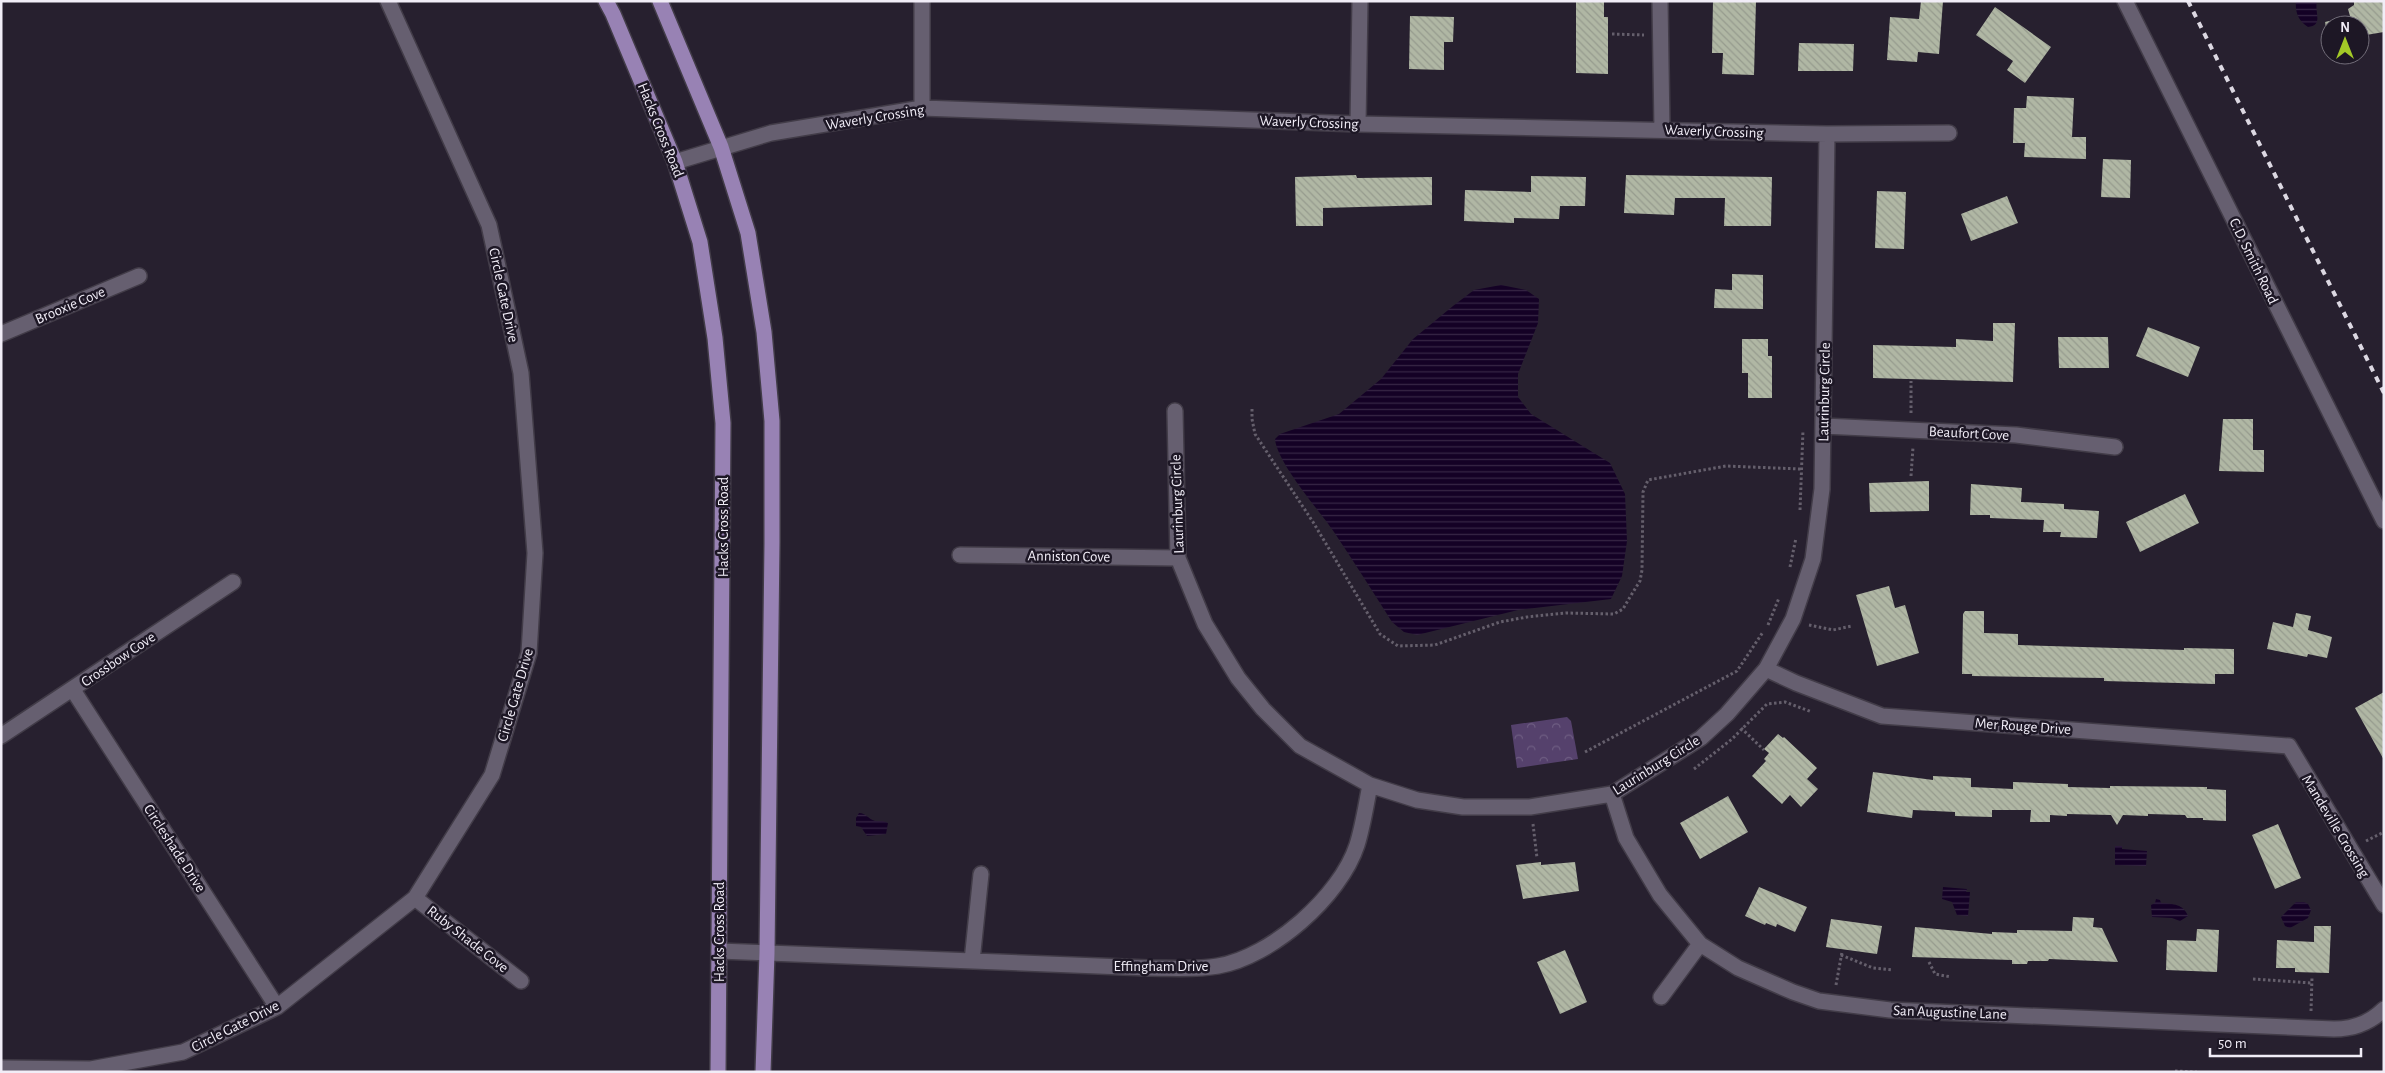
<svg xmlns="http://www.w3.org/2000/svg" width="2385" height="1073" viewBox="0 0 2385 1073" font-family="'Alegreya Sans',sans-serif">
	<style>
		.park { fill: url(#park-crowns) }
		.water { fill: url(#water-rules) }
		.building { fill: url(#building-back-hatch) }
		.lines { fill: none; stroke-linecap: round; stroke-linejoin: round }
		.minor-casing { stroke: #423c48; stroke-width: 18 }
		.major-casing { stroke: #423c48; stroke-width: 18 }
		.path { stroke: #655f6c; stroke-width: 3; stroke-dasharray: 2.5 2.5; stroke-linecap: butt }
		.minor { stroke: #665f70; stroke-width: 15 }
		.major { stroke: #9882b4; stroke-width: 15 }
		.rail { stroke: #dcd8e2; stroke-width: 4; stroke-dasharray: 6 6; stroke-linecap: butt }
		.labels { text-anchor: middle; stroke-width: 5; stroke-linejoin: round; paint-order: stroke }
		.street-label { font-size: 15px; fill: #f1edf7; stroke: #1d1725 }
	</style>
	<defs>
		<pattern id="park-crowns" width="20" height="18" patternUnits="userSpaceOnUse" patternTransform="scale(1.25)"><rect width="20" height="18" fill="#55416c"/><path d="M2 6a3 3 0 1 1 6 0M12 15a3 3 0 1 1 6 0" fill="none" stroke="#6e5d82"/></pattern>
		<pattern id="water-rules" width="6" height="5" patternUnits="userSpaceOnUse" patternTransform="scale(1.25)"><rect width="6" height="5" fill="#140125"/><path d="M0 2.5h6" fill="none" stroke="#372645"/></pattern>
		<pattern id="building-back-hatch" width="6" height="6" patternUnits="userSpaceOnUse" patternTransform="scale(1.25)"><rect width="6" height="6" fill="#b0b7a4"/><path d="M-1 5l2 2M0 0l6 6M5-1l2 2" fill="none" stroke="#969b8e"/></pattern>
	</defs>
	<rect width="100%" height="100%" fill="#27202f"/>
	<path class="park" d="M1567 717 1571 721 1578 759 1517 768 1511 725Z"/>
	<path class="water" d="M2296 1H2317C2314 12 2324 25 2308 27 2298 21 2295 12 2296 1Z
		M1501 285 1526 290 1539 299 1538 323 1518 374V397L1531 414 1610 463 1625 494 1627 541 1622 576 1611 599 1518 610 1417 635 1404 632 1392 622C1373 592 1354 562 1334 532 1319 510 1277 463 1275 439L1280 434 1339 414 1381 379 1413 339 1453 306 1474 290Z
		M859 813C866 813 868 819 875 821 880 822 882 820 888 823L886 834 867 836 861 827 856 826V818Z
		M2115 846H2122V849L2147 851 2146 866 2115 865Z
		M1943 887 1967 889 1966 892H1970L1968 916 1957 915 1952 902 1942 899Z
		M2156 899 2160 900 2161 903C2174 904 2183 904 2188 916L2180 921 2172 918 2152 917 2151 905 2155 903Z
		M2296 902H2304L2308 904 2311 910 2308 918 2290 928 2285 926 2281 917Z"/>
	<path class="building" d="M1576 1H1604V17H1608V74L1576 73Z
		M1713 1H1756L1754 75 1722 74 1723 53H1712Z
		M1921 1H1943L1939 54 1918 52 1917 62 1887 60 1890 17 1919 19Z
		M2354 1H2384V32L2360 36V25H2330L2328 41 2325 22 2350 16 2348 9 2354 5Z
		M1995 7 2051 47 2025 83 2007 70 2013 61 1976 35Z
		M1410 16 1454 17 1453 42H1444V70L1409 69Z
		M1799 43 1854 44 1853 71H1798Z
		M2027 96 2074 98 2072 137H2086V159L2024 157 2025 143H2013L2014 108H2026Z
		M2103 159 2131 160 2130 198 2101 197Z
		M1356 175 1357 178 1432 177V205L1323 208V226H1296L1295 177Z
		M1626 175 1772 177 1771 226H1724L1725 198H1675L1674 215 1624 213Z
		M1531 176 1586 177 1585 206H1560L1559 219 1514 218V223L1464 221 1465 190 1531 192Z
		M1877 191 1906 192 1904 249 1875 248Z
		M2007 196 2018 223 1971 241 1961 214Z
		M1732 274 1763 275V309L1714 308 1715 289 1732 290Z
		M1993 323H2015L2013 382 1873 378V345L1956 347V339L1993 341Z
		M2148 327 2200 347 2188 377 2136 356Z
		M2058 337H2108L2109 368H2059Z
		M1742 339H1768V356H1772V398H1748V373H1742Z
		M2223 419H2253V450H2264V472L2219 471Z
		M1929 481V511L1870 512 1869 483Z
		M1971 484 2022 488 2021 502 2064 504V509L2099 511 2097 538 2060 537 2061 532H2043L2044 520 1990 518V515H1970Z
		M2185 494 2199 523 2140 552 2126 522Z
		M1889 586 1895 608 1905 605 1919 653 1877 666 1856 595Z
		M1965 611H1984V633L2018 634V645L2184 650V648L2234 649V674H2215V684L2104 681V678L1972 676V674H1962L1963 614Z
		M2296 613 2311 616 2308 630 2332 637 2327 658 2308 654 2307 657 2267 649 2273 622 2293 627Z
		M2384 692V760L2355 708Z
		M1778 734 1783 738 1784 737 1817 768 1807 779 1818 789 1801 807 1790 795 1782 804 1752 776 1766 761 1764 759 1769 753 1764 749Z
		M1873 772 1933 780V776L1971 778V787L2013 789V782L2068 784V787L2110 788V786L2207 787V789L2226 790V821L2203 820V818H2187L2185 815 2148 814V816L2123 815 2117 825 2111 815 2067 814V816L2050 815V822H2030L2031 810H1992V817L1955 816V812L1913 810 1912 818 1867 812Z
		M1728 796 1748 832 1700 859 1680 823Z
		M2278 824 2301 878 2275 889 2252 835Z
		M1541 862V865L1575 862 1579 891 1523 899 1516 865Z
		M1759 887 1807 907 1795 932 1777 924 1776 927 1766 923 1765 925 1745 916Z
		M2073 917 2094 918 2093 927 2102 928 2118 962 2049 959 2048 961H2028L2027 964H2012V960L1912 957 1915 927 1992 934V932L2017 933V930L2072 931Z
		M1831 919 1882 926 1877 954 1826 947Z
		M2314 926H2331L2329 973 2295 972V968H2276L2277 940 2314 942Z
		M2197 929 2219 930 2217 972 2166 970 2167 940 2196 941Z
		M1565 950 1587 1002 1560 1014 1537 962Z"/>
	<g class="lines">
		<defs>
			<path id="minor" d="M922 1V108
				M1660 1 1662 129
				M2125 1 2384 521
				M1358 124 1360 1
				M675 162 771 133 922 108 1358 124 1827 134 1949 133
				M1 334 139 276
				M1175 411 1178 558 1205 624 1238 678 1263 709 1300 746 1370 785 1417 800 1463 807H1530L1612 794 1701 738 1727 714 1766 669 1793 619 1813 559 1822 489 1827 134
				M1823 426 2016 435 2115 447
				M960 555 1178 558
				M1766 669 1796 683 1882 716 2289 746 2384 905
				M73 690 277 1007
				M1 736 233 582
				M1612 794 1626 838 1660 895 1700 944 1738 968 1793 992 1819 1001 1890 1010 2334 1029C2354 1029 2370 1023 2384 1009
				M415 898 521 981
				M719 951 1149 968C1171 968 1196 970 1218 966 1271 957 1340 897 1357 845 1363 826 1366 805 1370 785
				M972 961 981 874
				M1661 997 1700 944
				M1 1068 91 1069 183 1052 277 1007 415 898 492 775 529 653 535 553 521 373 489 225 388 1"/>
			<path id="major" d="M606 1 613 14 675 162 700 242 715 338 723 423 718 1072
				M660 1 721 147 748 233 764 332 772 421V543L767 953 763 1072"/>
		</defs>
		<use href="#minor" class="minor-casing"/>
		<use href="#major" class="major-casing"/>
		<path class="path" d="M1612 34 1644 35
			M1252 409V419L1255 434 1313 522 1380 634 1398 646 1435 645 1500 622 1527 617 1566 613 1614 614 1623 609 1630 597 1640 581 1642 570 1643 492 1648 480 1726 466 1801 469
			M1911 413V381
			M1911 476 1913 447
			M1800 510 1803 430
			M1790 567 1796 538
			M1768 625 1779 598
			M1809 625 1833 630 1852 626
			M1741 728 1764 750
			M1585 752 1737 671 1763 632
			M1694 769 1732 739 1767 704 1785 702 1812 712
			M1533 824 1537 858
			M2366 841 2384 832
			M1841 955 1873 968 1893 970
			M1929 962 1935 974 1951 977
			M2253 979 2312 983
			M1836 985 1842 952
			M2311 1011 2312 977
			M2175 1071 2197 1072"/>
		<use href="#minor" class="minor"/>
		<use href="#major" class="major"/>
		<path class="rail" d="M2188 1 2384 393"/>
	</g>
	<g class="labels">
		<g class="street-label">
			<text transform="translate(875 117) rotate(-9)" y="5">Waverly Crossing</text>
			<text transform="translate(1309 122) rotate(2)" y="5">Waverly Crossing</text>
			<text transform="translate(661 130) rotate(68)" y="5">Hacks Cross Road</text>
			<text transform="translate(1714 131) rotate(2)" y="5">Waverly Crossing</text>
			<text transform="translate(2254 261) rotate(64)" y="5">C.D. Smith Road</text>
			<text transform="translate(504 295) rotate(78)" y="5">Circle Gate Drive</text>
			<text transform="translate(70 305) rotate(-23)" y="5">Brooxie Cove</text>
			<text transform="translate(1824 392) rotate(-89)" y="5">Laurinburg Circle</text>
			<text transform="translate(1969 433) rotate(3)" y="5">Beaufort Cove</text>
			<text transform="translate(1177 504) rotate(-92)" y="5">Laurinburg Circle</text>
			<text transform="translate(723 527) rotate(-90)" y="5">Hacks Cross Road</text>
			<text transform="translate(1069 556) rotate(1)" y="5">Anniston Cove</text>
			<text transform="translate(118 659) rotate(-34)" y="5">Crossbow Cove</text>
			<text transform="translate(515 695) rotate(-74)" y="5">Circle Gate Drive</text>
			<text transform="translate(2023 726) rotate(4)" y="5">Mer Rouge Drive</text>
			<text transform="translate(1656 765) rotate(-32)" y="5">Laurinburg Circle</text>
			<text transform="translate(2336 826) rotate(59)" y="5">Mandeville Crossing</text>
			<text transform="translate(175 848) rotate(57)" y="5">Circleshade Drive</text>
			<text transform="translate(719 932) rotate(-90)" y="5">Hacks Cross Road</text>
			<text transform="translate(468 939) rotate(38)" y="5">Ruby Shade Cove</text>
			<text x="1161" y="971">Effingham Drive</text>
			<text transform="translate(1950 1012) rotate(2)" y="5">San Augustine Lane</text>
			<text transform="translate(235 1026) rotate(-27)" y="5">Circle Gate Drive</text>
		</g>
	</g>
	<rect width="2385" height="1073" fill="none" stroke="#f1edf7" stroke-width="5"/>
	<g transform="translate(2345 40)"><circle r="24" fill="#1d1725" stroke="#726d79"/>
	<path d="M0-4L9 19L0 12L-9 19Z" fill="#a3c927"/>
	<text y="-8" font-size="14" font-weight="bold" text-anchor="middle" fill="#f1edf7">N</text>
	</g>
	<path d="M2210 1048v8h151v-8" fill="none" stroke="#f1edf7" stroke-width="2.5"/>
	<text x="2218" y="1048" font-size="15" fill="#f1edf7" stroke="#1d1725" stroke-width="4" paint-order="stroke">50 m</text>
</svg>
